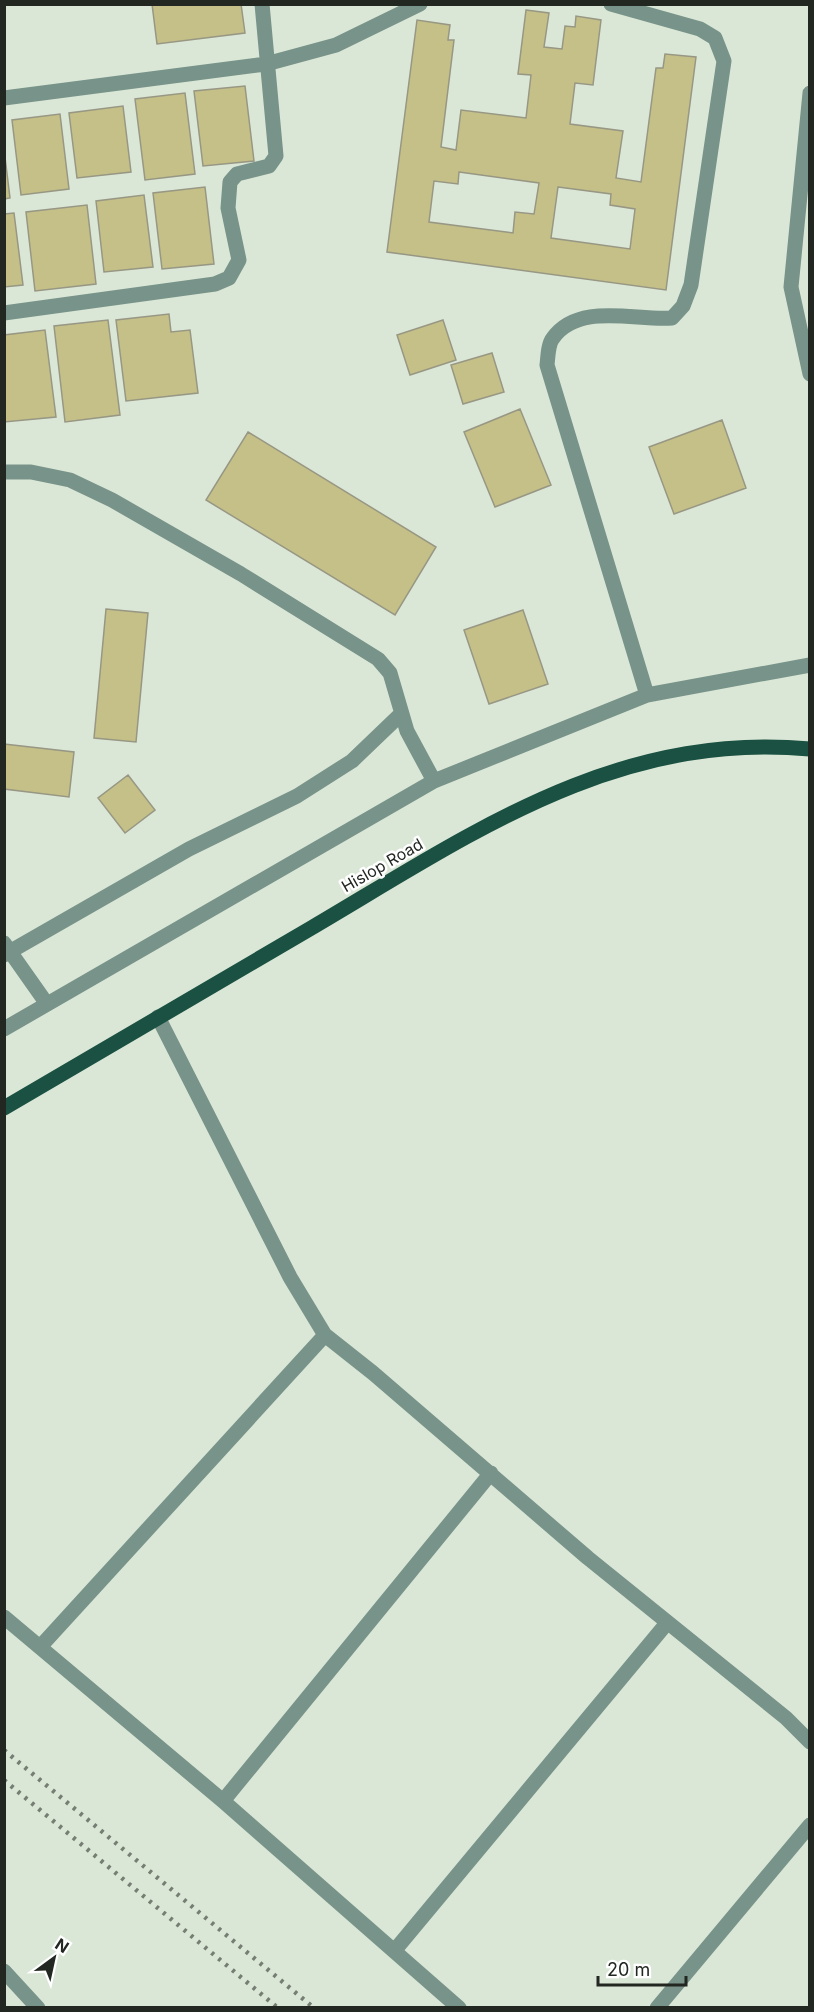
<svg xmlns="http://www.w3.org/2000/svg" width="814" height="2012" viewBox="0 0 814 2012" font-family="Inter,sans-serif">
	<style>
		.building { fill: #c4c088; stroke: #989784; stroke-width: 1.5; fill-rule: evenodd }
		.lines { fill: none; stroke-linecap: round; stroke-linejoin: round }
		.minor { stroke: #789389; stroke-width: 15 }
		.major { stroke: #1a5142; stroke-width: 15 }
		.rail { stroke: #767e73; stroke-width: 4.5; stroke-dasharray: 3 6; stroke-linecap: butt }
		.labels { text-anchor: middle; stroke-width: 5; stroke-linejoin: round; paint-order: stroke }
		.street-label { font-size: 16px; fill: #222721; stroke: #fff }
	</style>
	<rect width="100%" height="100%" fill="#dae7d6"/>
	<path class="building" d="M152 4H241L245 33 157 44Z
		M526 10 549 13 544 47 562 49 565 26 575 27 576 16 601 20 593 85 575 83 570 124 623 131 616 178 641 182 656 68H663L665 54 696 57 666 290 387 252 417 20 450 25 448 40H454L441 147 456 150 461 110 526 118 531 75 518 74ZM459 172 539 183 534 214 515 212 513 233 429 222 434 181 458 184ZM558 187 611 194 610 205 635 209 630 249 551 238Z
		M245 86 254 161 203 166 194 91Z
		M185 93 195 174 145 180 135 99Z
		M123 106 131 172 77 178 69 113Z
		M60 114 69 189 21 195 12 120Z
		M4 149 10 198 4 199Z
		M205 187 214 264 162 269 153 193Z
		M144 195 153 267 104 272 96 201Z
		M87 205 96 284 35 291 26 212Z
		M14 213 23 285 4 287V214Z
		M169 314 171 332 190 330 198 393 126 401 116 320Z
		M108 320 120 415 65 422 54 326Z
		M443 320 456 360 410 375 397 335Z
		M45 330 56 417 4 422V335Z
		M492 353 504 392 463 404 451 365Z
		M520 409 551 485 495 507 464 432Z
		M722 420 746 488 674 514 649 447Z
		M248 432 436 547 395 615 206 500Z
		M106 609 148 613 136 742 94 738Z
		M523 610 548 684 489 704 464 630Z
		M4 744 74 752 69 797 4 789Z
		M128 775 155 810 125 833 98 798Z"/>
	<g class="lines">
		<path class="minor" d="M611 4 700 29 715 38 724 61 691 285 683 306 672 318C635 321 579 302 553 338 548 344 548 357 547 365L647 695
			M810 93 791 287 810 374
			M4 98 266 64 336 45 420 4
			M4 313 215 284 229 278 239 260 228 208 230 182 237 174 269 166 276 156 262 4
			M4 472H31L70 480 112 500 241 574 378 659 390 673 407 731 434 781
			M4 943 47 1004
			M4 955 189 849 297 796 352 761 401 714
			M158 1017 290 1277 325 1335 373 1373 588 1558 786 1718 810 1742
			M4 1029 434 781 647 695 810 665
			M4 1617 223 1801 459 2008
			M40 1647 325 1335
			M223 1801 491 1473
			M395 1950 667 1623
			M4 1971 38 2008
			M657 2008 810 1825"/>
		<path class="major" d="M4 1108C107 1047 210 987 313 927 471 834 616 731 810 749"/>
		<path class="rail" d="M4 1750 314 2008
			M4 1780 278 2008"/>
	</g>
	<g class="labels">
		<g class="street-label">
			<text transform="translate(382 865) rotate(-30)" y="6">Hislop Road</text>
		</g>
	</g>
	<rect width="814" height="2012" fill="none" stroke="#222721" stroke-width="12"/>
	<g transform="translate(54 1958) rotate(33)" stroke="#ffffff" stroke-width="4.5" paint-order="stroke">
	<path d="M0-4.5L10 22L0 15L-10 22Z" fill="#222721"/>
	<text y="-9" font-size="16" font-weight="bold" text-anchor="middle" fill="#222721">N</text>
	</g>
	<path d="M598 1976v9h88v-9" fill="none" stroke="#222721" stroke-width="3"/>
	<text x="607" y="1976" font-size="18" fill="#222721" stroke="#ffffff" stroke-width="4.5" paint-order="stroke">20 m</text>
</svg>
